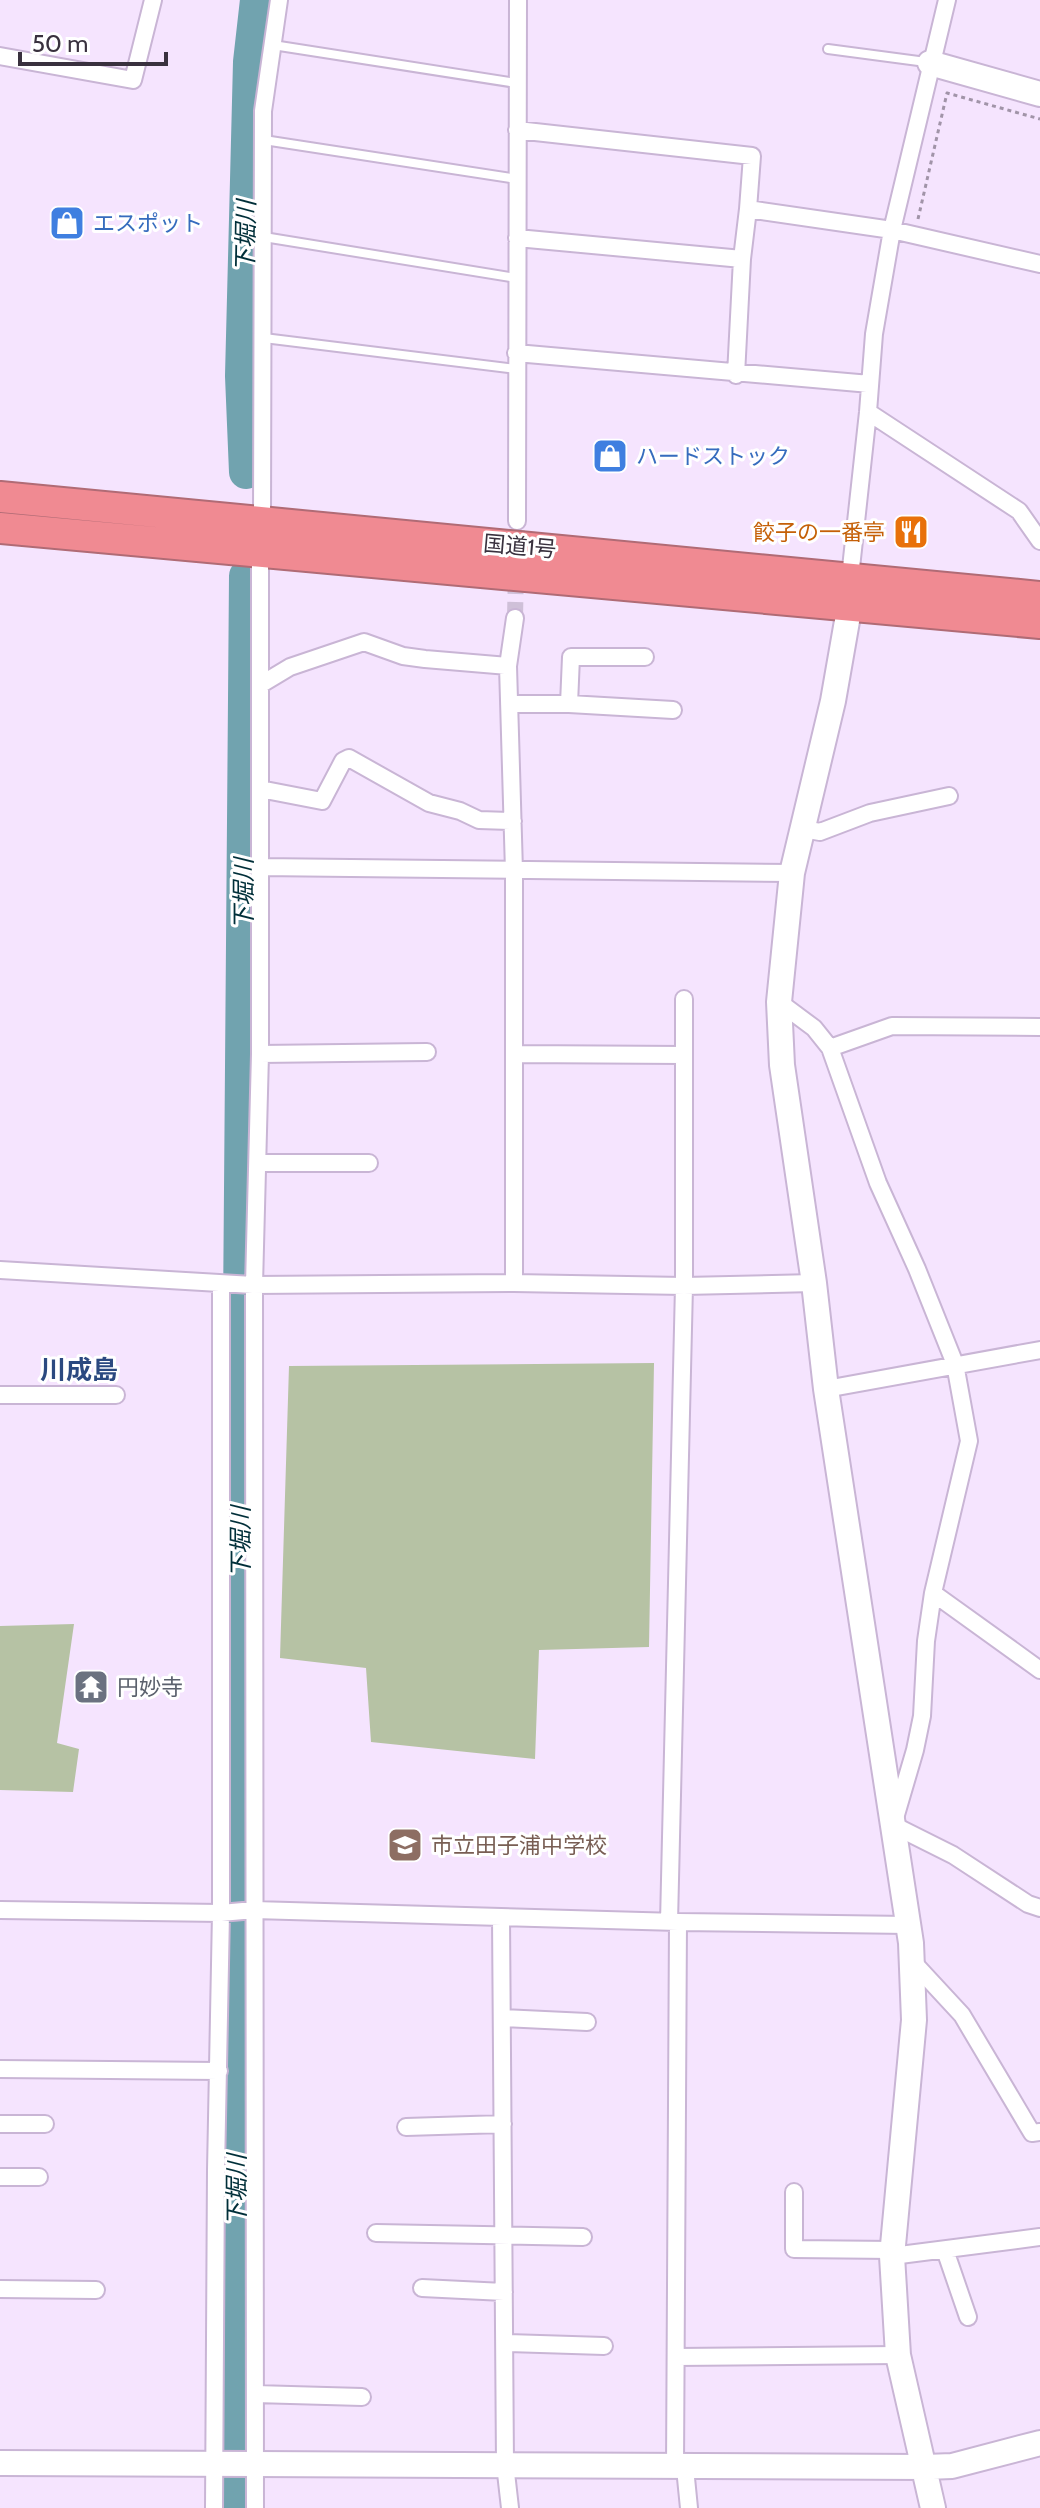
<svg xmlns="http://www.w3.org/2000/svg" width="1040" height="2508" viewBox="0 0 1040 2508" font-family="Cabin,'Noto Sans JP',sans-serif">
	<style>
		.green { fill: #b6c2a4 }
		.lines { fill: none; stroke-linecap: round; stroke-linejoin: round }
		.river { stroke: #71a3af; stroke-width: 34 }
		.street-tunnel { stroke: #cfc0d8; stroke-width: 16; stroke-dasharray: 16 8; stroke-linecap: butt }
		.lane-casing { stroke: #c9b5d5; stroke-width: 12 }
		.street-casing { stroke: #c9b5d5; stroke-width: 20 }
		.secondary-casing { stroke: #c9b5d5; stroke-width: 28 }
		.highway-casing { stroke: #b06b75; stroke-width: 34 }
		.path { stroke: #a194a8; stroke-width: 3; stroke-dasharray: 4 4; stroke-linecap: butt }
		.lane { stroke: #fff; stroke-width: 8 }
		.street { stroke: #fff; stroke-width: 16 }
		.secondary { stroke: #fff; stroke-width: 24 }
		.highway { stroke: #f08a92; stroke-width: 30 }
		.labels { text-anchor: middle; stroke-width: 6; stroke-linejoin: round; paint-order: stroke }
		.shop-label { font-size: 22px; fill: #366cbe; stroke: #fff; text-anchor: start }
		.food-label { font-size: 22px; fill: #c56008; stroke: #fff; text-anchor: end }
		.street-label { font-size: 22px; fill: #39313e; stroke: #fff }
		.worship-label { font-size: 22px; fill: #5b616d; stroke: #fff; text-anchor: start }
		.education-label { font-size: 22px; fill: #785e54; stroke: #fff; text-anchor: start }
		.water-label { font-size: 24px; font-style: italic; fill: #002f39; stroke: #fff }
		.quarter-label { font-size: 26px; font-weight: bold; fill: #2b4980; stroke: #fff }
	</style>
	<rect width="100%" height="100%" fill="#f5e4fe"/>
	<path class="green" d="M654 1363 649 1647 539 1650 535 1759 371 1742 366 1668 280 1658 289 1366Z
		M74 1624 57 1743 79 1749 73 1792 0 1790V1626Z"/>
	<g class="lines">
		<path class="river" d="M246 472 242 376 250 62 257 0
			M235 2508 240 1313 246 576"/>
		<path class="street-tunnel" d="M515 618 517 521"/>
		<defs>
			<path id="lane" d="M273 45 516 83
				M828 49 926 62
				M264 140 517 179
				M264 237 516 278
				M264 338 516 369"/>
			<path id="street" d="M0 56 133 80 153 0
				M517 130 752 156 748 209
				M517 238 742 259 748 209 892 230 1040 264
				M516 353 870 384
				M736 375 742 259
				M868 412 1019 511 1040 541
				M517 521 518 0
				M262 522 263 111 279 0
				M850 577 868 412 874 334 892 230 947 0
				M260 685 290 667 364 642 403 656 425 659 508 666
				M509 704H569L673 710
				M569 704 571 657H645
				M260 789 322 801 343 761 349 758 429 803 460 811 479 820 513 821
				M803 829 820 832 870 813 949 796
				M260 867 792 873
				M779 1002 814 1028 830 1048 878 1183 917 1269 955 1364 969 1441 933 1593 926 1641 922 1716 915 1750 893 1825 953 1855 1028 1904 1040 1908
				M830 1048 892 1026 1040 1027
				M260 1054 427 1052
				M515 1054 684 1055
				M259 1163H369
				M0 1270 253 1285 514 1283 684 1286 814 1283
				M514 1283V871L508 666 515 618
				M826 1389 1040 1350
				M0 1395H116
				M933 1593 1040 1670
				M0 1910 221 1913 254 1910 678 1922 908 1925
				M501 1918 505 2464 510 2508
				M669 1922 684 1286V999
				M912 1961 962 2015 1032 2133 1040 2132
				M502 2018 587 2022
				M0 2069 219 2071
				M0 2124H45
				M406 2127 503 2124
				M0 2177H39
				M794 2192V2249L893 2250
				M376 2233 583 2237
				M945 2250 968 2317
				M892 2256 1040 2237
				M422 2288 504 2292
				M0 2289 96 2290
				M505 2343 604 2346
				M676 2357 898 2355
				M255 2394 362 2397
				M675 2468 678 1922
				M685 2468 689 2508
				M214 2508 216 2170 221 1913V1284
				M255 2508 254 1285 260 1054V554"/>
			<path id="secondary" d="M930 63 1040 94
				M850 588V604L833 701 792 873 779 1002 782 1065 814 1283 826 1389 911 1943 914 2020 892 2256 898 2355 933 2508
				M0 2463 926 2467 952 2466 1040 2443"/>
			<path id="highway" d="M0 497 1040 597
				M0 528 1040 623"/>
		</defs>
		<use href="#lane" class="lane-casing"/>
		<use href="#street" class="street-casing"/>
		<use href="#secondary" class="secondary-casing"/>
		<use href="#highway" class="highway-casing"/>
		<path class="path" d="M918 219 947 93 1040 119"/>
		<use href="#lane" class="lane"/>
		<use href="#street" class="street"/>
		<use href="#secondary" class="secondary"/>
		<use href="#highway" class="highway"/>
	</g>
	<defs>
		<symbol id="shop-square" viewBox="-11 -11 22 22"><rect x="-9" y="-9" width="18" height="18" rx="4" fill="#3f7fe0" stroke="#fff"/><path d="M-5-2.5h2.3a2.7 3.5 0 0 1 5.4 0H5L5.5 6h-11ZM-1.5-2.5h3a1.5 2.3 0 0 0-3 0Z" fill="#fff"/></symbol>
		<symbol id="restaurant-square" viewBox="-11 -11 22 22"><rect x="-9" y="-9" width="18" height="18" rx="4" fill="#e8710a" stroke="#fff"/><path d="M-5-6h1v4h1v-4h1v4h1v-4h1v5L-1.5 .5V6h-2V.5L-5-1ZM5-6V6H3V1.5H1.5Q1.5-4 5-6Z" fill="#fff"/></symbol>
		<symbol id="temple-square" viewBox="-11 -11 22 22"><rect x="-9" y="-9" width="18" height="18" rx="4" fill="#6b7280" stroke="#fff"/><path d="M0-6L5-2H3V0L6.5 2.5H4V6H1.5V3h-3V6H-4V2.5H-6.5L-3 0V-2H-5Z" fill="#fff"/></symbol>
		<symbol id="school-square" viewBox="-11 -11 22 22"><rect x="-9" y="-9" width="18" height="18" rx="4" fill="#8d6e63" stroke="#fff"/><path d="M0-5L7-2L0 1L-7-2ZM-4 1L0 2.5L4 1V4Q0 6-4 4Z" fill="#fff"/></symbol>
	</defs>
	<g fill-rule="evenodd">
		<use href="#shop-square" x="47" y="203" width="40" height="40"/>
		<use href="#shop-square" x="590" y="436" width="40" height="40"/>
		<use href="#restaurant-square" x="891" y="512" width="40" height="40"/>
		<use href="#temple-square" x="71" y="1667" width="40" height="40"/>
		<use href="#school-square" x="385" y="1825" width="40" height="40"/>
	</g>
	<g class="labels">
		<g class="shop-label">
			<text x="93" y="231">エスポット</text>
			<text x="636" y="464">ハードストック</text>
		</g>
		<g class="food-label">
			<text x="885" y="540">餃子の一番亭</text>
		</g>
		<g class="street-label">
			<text transform="translate(520 546) rotate(5)" y="8">国道1号</text>
		</g>
		<g class="worship-label">
			<text x="117" y="1695">円妙寺</text>
		</g>
		<g class="education-label">
			<text x="431" y="1853">市立田子浦中学校</text>
		</g>
		<g class="water-label">
			<text transform="translate(246 236) rotate(-89)" y="8">下堀川</text>
			<text transform="translate(244 894) rotate(-90)" y="8">下堀川</text>
			<text transform="translate(241 1542) rotate(-90)" y="8">下堀川</text>
			<text transform="translate(237 2190) rotate(-90)" y="8">下堀川</text>
		</g>
		<g class="quarter-label">
			<text x="79" y="1379">川成島</text>
		</g>
	</g>
	<path d="M20 52v12h146v-12" fill="none" stroke="#39313e" stroke-width="4"/>
	<text x="32" y="52" font-size="24" fill="#39313e" stroke="#ffffff" stroke-width="6" paint-order="stroke">50 m</text>
</svg>
